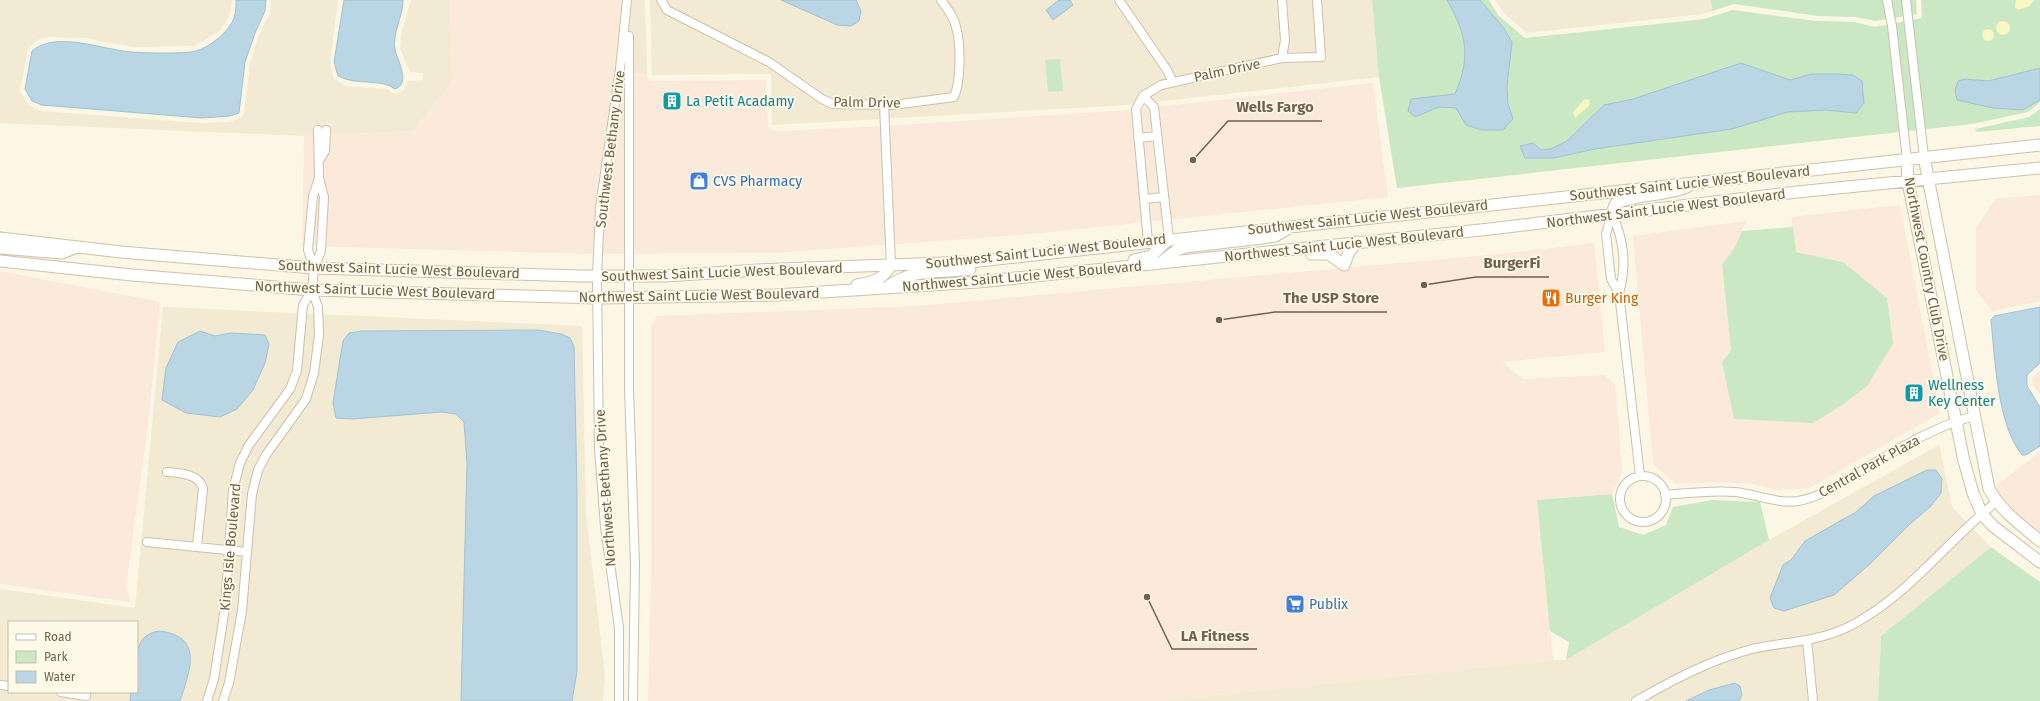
<svg xmlns="http://www.w3.org/2000/svg" width="2040" height="701" viewBox="0 0 2040 701" font-family="'Fira Sans',sans-serif">
	<style>
		.residential { fill: #f2ead3; fill-rule: evenodd }
		.commercial { fill: #fbead9 }
		.green { fill: #cbe8c4 }
		.sand { fill: #f9f7c1 }
		.water { fill: #bad5e3; stroke: #a1c2d4 }
		.lines { fill: none; stroke-linecap: round; stroke-linejoin: round }
		.street-casing { stroke: #ccc0ab; stroke-width: 10 }
		.secondary-casing { stroke: #cec1a9; stroke-width: 13 }
		.street { stroke: #fff; stroke-width: 8 }
		.secondary { stroke: #fff; stroke-width: 11 }
		.labels { text-anchor: middle; stroke-width: 3.5; stroke-linejoin: round; paint-order: stroke }
		.street-label { font-size: 14px; fill: #72614b; stroke: #fefaea }
		.culture-label { font-size: 14px; fill: #0d838f; stroke: #fefaea; text-anchor: start }
		.shop-label { font-size: 14px; fill: #366cbe; stroke: #fefaea; text-anchor: start }
		.food-label { font-size: 14px; fill: #c56008; stroke: #fefaea; text-anchor: start }
		.leader { fill: none; stroke: #72614b; stroke-width: 1.5 }
		.callout-dot { fill: #72614b; stroke: #fefaea; stroke-width: 1.5 }
		.callout-label { font-size: 15px; text-anchor: middle; font-weight: bold; fill: #72614b; stroke: #fefaea; stroke-width: 3.5; stroke-linejoin: round; paint-order: stroke }
	</style>
	<rect width="100%" height="100%" fill="#fbf7e4"/>
	<path class="residential" d="M0 0H232L229 16 220 31 194 46 133 47 85 38 48 37 37 40 28 49 20 91 29 105 41 111 201 123 230 122 242 117 244 113 250 63 259 35 270 13 271 0H338L330 63 334 79 346 86 387 89 394 94 403 91 408 81 423 80V73L410 72 400 48 401 34 411 0H450L452 82 413 131 304 136 0 123Z
		M623 0H645L647 74 622 75Z
		M650 0H1372L1379 77 1128 105 772 125 771 74 652 75Z
		M1495 0H1711L1712 11 1703 14 1527 33 1504 13Z
		M163 307 582 326 586 514 605 676 603 701H0V589L135 608ZM9 622H137V692H9Z
		M1939 445 1952 507 1991 547 1881 636 1878 701H1159L1553 660H1566L1769 540Z"/>
	<path class="commercial" d="M450 0H623L622 75 647 74 648 79 652 81 766 80 768 127 776 131 866 127 1128 110 1373 83 1388 197 1021 235 774 253 594 254 302 246 304 136 413 131 452 82Z
		M2040 195V301L1992 311 1976 290V227L1996 199Z
		M1900 205 1940 413 1810 488 1778 490 1754 484 1714 482 1676 484 1653 464 1633 236 1746 221 1734 249 1722 264 1731 350 1843 262 1796 252 1791 217Z
		M1594 243 1605 352 1502 362 1523 379 1604 375 1614 383 1616 392 1622 472 1612 494 1537 500 1553 660 1159 701H648L651 569V327L657 316 916 306 1500 254Z
		M0 271 160 302 148 425 126 587 130 602 0 584Z
		M2040 370V394L2033 385 2032 378Z
		M2040 452V534L2011 510 2000 499 1994 487Z"/>
	<path class="green" d="M1372 0H1489L1498 15 1525 38 1704 19 1733 10 1817 21 1854 22 1875 27 1922 18 1921 0H2040V102L2028 112 1972 124 1397 188 1379 77Z
		M1711 0H1916L1917 14 1875 21 1855 17 1818 16 1734 4 1712 11Z
		M1060 59 1063 91 1048 92 1045 60Z
		M2040 109V126L1977 132 1975 129 2029 117Z
		M1793 227 1796 252 1843 262 1887 298 1893 344 1867 386 1844 404 1813 423 1734 419 1722 362 1731 350 1722 264 1734 249 1742 231Z
		M1612 494 1619 527 1643 535 1666 525 1673 507 1712 500 1760 502 1769 540 1566 660 1569 642 1550 631 1537 500Z
		M1991 547 2040 582V701H1878L1881 636Z"/>
	<path class="sand" d="M2016 0H2034L2030 6 2018 10 2015 7Z
		M1996 28a7 7 0 1 1 14 0a7 7 0 1 1-14 0Z
		M1982 35a6 6 0 1 1 12 0a6 6 0 1 1-12 0Z
		M1585 99 1590 100 1589 106 1575 118 1573 112Z"/>
	<path class="water" d="M236 0H266L265 11 255 33 245 62 239 113 230 116 202 118 42 105 32 101 25 89 32 51C57 30 102 50 132 52 142 53 188 54 196 51 210 47 229 32 234 18 236 13 236 6 236 0Z
		M344 0H403C403 17 392 33 395 50 398 61 411 84 395 89 381 78 357 86 338 76L334 62Z
		M781 0H856L861 11 859 21 851 26 837 25Z
		M1059 0H1070L1073 5 1053 20 1046 10Z
		M1447 0H1480L1503 27 1512 42 1507 86 1508 104 1513 119 1503 130H1482L1466 125 1456 108 1439 107 1415 117 1408 111 1411 99 1455 94C1471 57 1467 35 1447 0Z
		M1741 63 1790 80 1812 74H1838L1853 75 1862 81 1864 103 1856 113 1826 110 1788 112 1732 129 1595 149 1553 158H1525L1520 146 1533 143 1541 150 1551 149 1567 141 1604 105 1633 99Z
		M2040 68V100L2023 110 1993 108 1957 100 1955 90 1958 81 1965 79 1988 81Z
		M2040 307V363L2027 375V386L2040 407V446L2026 455H2022C1997 424 1995 359 1991 320L1994 316Z
		M538 330 561 334 570 338 574 346 577 492V671L572 701H461L467 464 464 422 456 414 442 412 352 419 336 418 333 403 343 341 349 333 361 331Z
		M200 331 215 336 231 333 265 335 269 344 265 363 253 390 237 409 220 417 186 413 162 400 166 368 178 342Z
		M1927 470H1936L1942 479 1941 493 1930 507 1910 524 1870 564 1834 595 1784 611 1774 608 1770 598 1783 565 1791 560 1805 541 1856 512 1874 496Z
		M160 631C204 637 190 670 180 701H130L131 692H137C137 669 129 634 160 631Z
		M1735 683 1740 686 1742 695 1739 701H1686L1709 690Z"/>
	<g class="lines">
		<defs>
			<path id="street" d="M661 0 667 10 769 62 822 99 833 104 893 105 954 97C961 81 961 44 956 27 954 17 947 8 941 0
				M1119 0 1167 70 1173 82
				M1887 0 1892 26 1907 160
				M1906 0 1924 157
				M629 36V389L635 564 633 701
				M1282 58 1321 57 1317 0
				M1143 96 1154 107 1169 239
				M884 105 891 265
				M1138 138 1157 136
				M320 159 325 151 326 130
				M1144 199 1164 197
				M1612 213C1624 241 1627 265 1619 293L1640 476
				M1612 213 1606 234 1611 279 1619 293
				M1148 242 1136 109 1143 96 1161 85 1282 58 1285 40 1282 0
				M314 268 308 250 313 196 319 178
				M167 472C180 473 200 474 203 489L197 546
				M1620 499a23 23 0 1 1 46 0a23 23 0 1 1-46 0Z
				M1665 495C1688 493 1713 490 1735 492 1755 494 1777 504 1798 501 1821 497 1841 483 1861 471 1897 450 1934 426 1975 416
				M147 542 247 552
				M1807 640 1813 701
				M0 685 9 686
				M61 692 86 696
				M207 701 214 679 225 608 233 490 240 463 249 445 290 389 297 371 303 305 312 290
				M223 701 229 683 242 611 252 494 258 470 266 455 306 399 314 373 319 335 318 307 312 290 314 268 321 251 324 197 319 178 318 130
				M619 701V628L605 527 599 448 597 277 600 208 620 69 627 0
				M1636 701C1673 680 1710 660 1752 649 1783 642 1816 642 1846 628 1906 599 1945 543 1996 502"/>
			<path id="secondary" d="M1924 157 1989 489C2001 511 2021 525 2040 541
				M1907 160 1908 182 1964 461 1973 493 1982 514 1993 526 2040 562
				M1612 213 1616 203C1639 193 1664 197 1689 186
				M0 238 121 252 314 268 579 276H665L758 270 970 262 2040 145
				M0 248 62 253 77 247
				M1311 254H1329L1344 265 1349 252 1357 242
				M1134 260 1151 256 1169 239
				M0 261 132 275 312 290 597 298 775 295 978 282 1490 229 1797 192 2040 168
				M1160 263 1177 250 1185 247 1262 238 1275 236 1289 228
				M857 285C873 282 883 280 891 265
				M886 288C914 267 937 274 970 269"/>
		</defs>
		<use href="#street" class="street-casing"/>
		<use href="#secondary" class="secondary-casing"/>
		<use href="#street" class="street"/>
		<use href="#secondary" class="secondary"/>
	</g>
	<defs>
		<symbol id="building-square" viewBox="-11 -11 22 22"><rect x="-9" y="-9" width="18" height="18" rx="4" fill="#0f9aa8" stroke="#fefaea"/><path d="M-4-6H4V6H1V3H-1V6H-4ZM-2.5-4.3h1.7v1.8h-1.7ZM.8-4.3h1.7v1.8H.8ZM-2.5-1h1.7V.8h-1.7ZM.8-1h1.7V.8H.8Z" fill="#fff"/></symbol>
		<symbol id="shop-square" viewBox="-11 -11 22 22"><rect x="-9" y="-9" width="18" height="18" rx="4" fill="#3f7fe0" stroke="#fefaea"/><path d="M-5-2.5h2.3a2.7 3.5 0 0 1 5.4 0H5L5.5 6h-11ZM-1.5-2.5h3a1.5 2.3 0 0 0-3 0Z" fill="#fff"/></symbol>
		<symbol id="restaurant-square" viewBox="-11 -11 22 22"><rect x="-9" y="-9" width="18" height="18" rx="4" fill="#e8710a" stroke="#fefaea"/><path d="M-5-6h1v4h1v-4h1v4h1v-4h1v5L-1.5 .5V6h-2V.5L-5-1ZM5-6V6H3V1.5H1.5Q1.5-4 5-6Z" fill="#fff"/></symbol>
		<symbol id="supermarket-square" viewBox="-11 -11 22 22"><rect x="-9" y="-9" width="18" height="18" rx="4" fill="#3f7fe0" stroke="#fefaea"/><path d="M-6-5.5h2.5l.6 2H6L4.5 2H-2.5L-4.4-4H-6ZM-1.5 3.2a1.3 1.3 0 1 0 .1 0ZM3 3.2a1.3 1.3 0 1 0 .1 0Z" fill="#fff"/></symbol>
	</defs>
	<g fill-rule="evenodd">
		<use href="#building-square" x="661" y="90" width="22" height="22"/>
		<use href="#shop-square" x="688" y="170" width="22" height="22"/>
		<use href="#restaurant-square" x="1540" y="287" width="22" height="22"/>
		<use href="#building-square" x="1903" y="382" width="22" height="22"/>
		<use href="#supermarket-square" x="1284" y="593" width="22" height="22"/>
	</g>
	<g class="labels">
		<g class="street-label">
			<text transform="translate(1227 70) rotate(-12)" y="5">Palm Drive</text>
			<text transform="translate(867 102) rotate(1)" y="5">Palm Drive</text>
			<text transform="translate(610 149) rotate(-83)" y="5">Southwest Bethany Drive</text>
			<text transform="translate(1690 183) rotate(-6)" y="5">Southwest Saint Lucie West Boulevard</text>
			<text transform="translate(1666 208) rotate(-7)" y="5">Northwest Saint Lucie West Boulevard</text>
			<text transform="translate(1368 217) rotate(-6)" y="5">Southwest Saint Lucie West Boulevard</text>
			<text transform="translate(1344 244) rotate(-6)" y="5">Northwest Saint Lucie West Boulevard</text>
			<text transform="translate(1046 251) rotate(-6)" y="5">Southwest Saint Lucie West Boulevard</text>
			<text transform="translate(399 269) rotate(2)" y="5">Southwest Saint Lucie West Boulevard</text>
			<text transform="translate(1927 269) rotate(79)" y="5">Northwest Country Club Drive</text>
			<text transform="translate(722 272) rotate(-2)" y="5">Southwest Saint Lucie West Boulevard</text>
			<text transform="translate(1022 276) rotate(-5)" y="5">Northwest Saint Lucie West Boulevard</text>
			<text transform="translate(375 290) rotate(2)" y="5">Northwest Saint Lucie West Boulevard</text>
			<text transform="translate(699 295) rotate(-1)" y="5">Northwest Saint Lucie West Boulevard</text>
			<text transform="translate(1869 466) rotate(-29)" y="5">Central Park Plaza</text>
			<text transform="translate(605 488) rotate(-94)" y="5">Northwest Bethany Drive</text>
			<text transform="translate(230 547) rotate(-85)" y="5">Kings Isle Boulevard</text>
		</g>
		<g class="culture-label">
			<text x="686" y="106">La Petit Acadamy</text>
			<text x="1928" y="390">Wellness<tspan x="1928" dy="16">Key Center</tspan></text>
		</g>
		<g class="shop-label">
			<text x="713" y="186">CVS Pharmacy</text>
			<text x="1309" y="609">Publix</text>
		</g>
		<g class="food-label">
			<text x="1565" y="303">Burger King</text>
		</g>
	</g>
	<path class="leader" d="M1193 160L1228 121H1322M1424 285L1476 277H1549M1219 320L1275 312H1387M1147 597L1172 649H1257"/>
	<g class="callout-dot">
		<circle cx="1193" cy="160" r="4"/>
		<circle cx="1424" cy="285" r="4"/>
		<circle cx="1219" cy="320" r="4"/>
		<circle cx="1147" cy="597" r="4"/>
	</g>
	<g class="callout-label">
		<text x="1275" y="112">Wells Fargo</text>
		<text x="1512" y="268">BurgerFi</text>
		<text x="1331" y="303">The USP Store</text>
		<text x="1215" y="641">LA Fitness</text>
	</g>
	<rect x="8" y="621" width="130" height="72" fill="#fefaea" stroke="#c6bdaa"/>
	<rect x="16" y="634" width="20" height="6" fill="#ffffff" stroke="#c6bdaa"/>
	<text x="44" y="641" font-size="12" fill="#72614b">Road</text>
	<rect x="16" y="651" width="20" height="12" fill="#cbe8c4" stroke="#c6bdaa"/>
	<text x="44" y="661" font-size="12" fill="#72614b">Park</text>
	<rect x="16" y="671" width="20" height="12" fill="#bad5e3" stroke="#c6bdaa"/>
	<text x="44" y="681" font-size="12" fill="#72614b">Water</text>
</svg>
